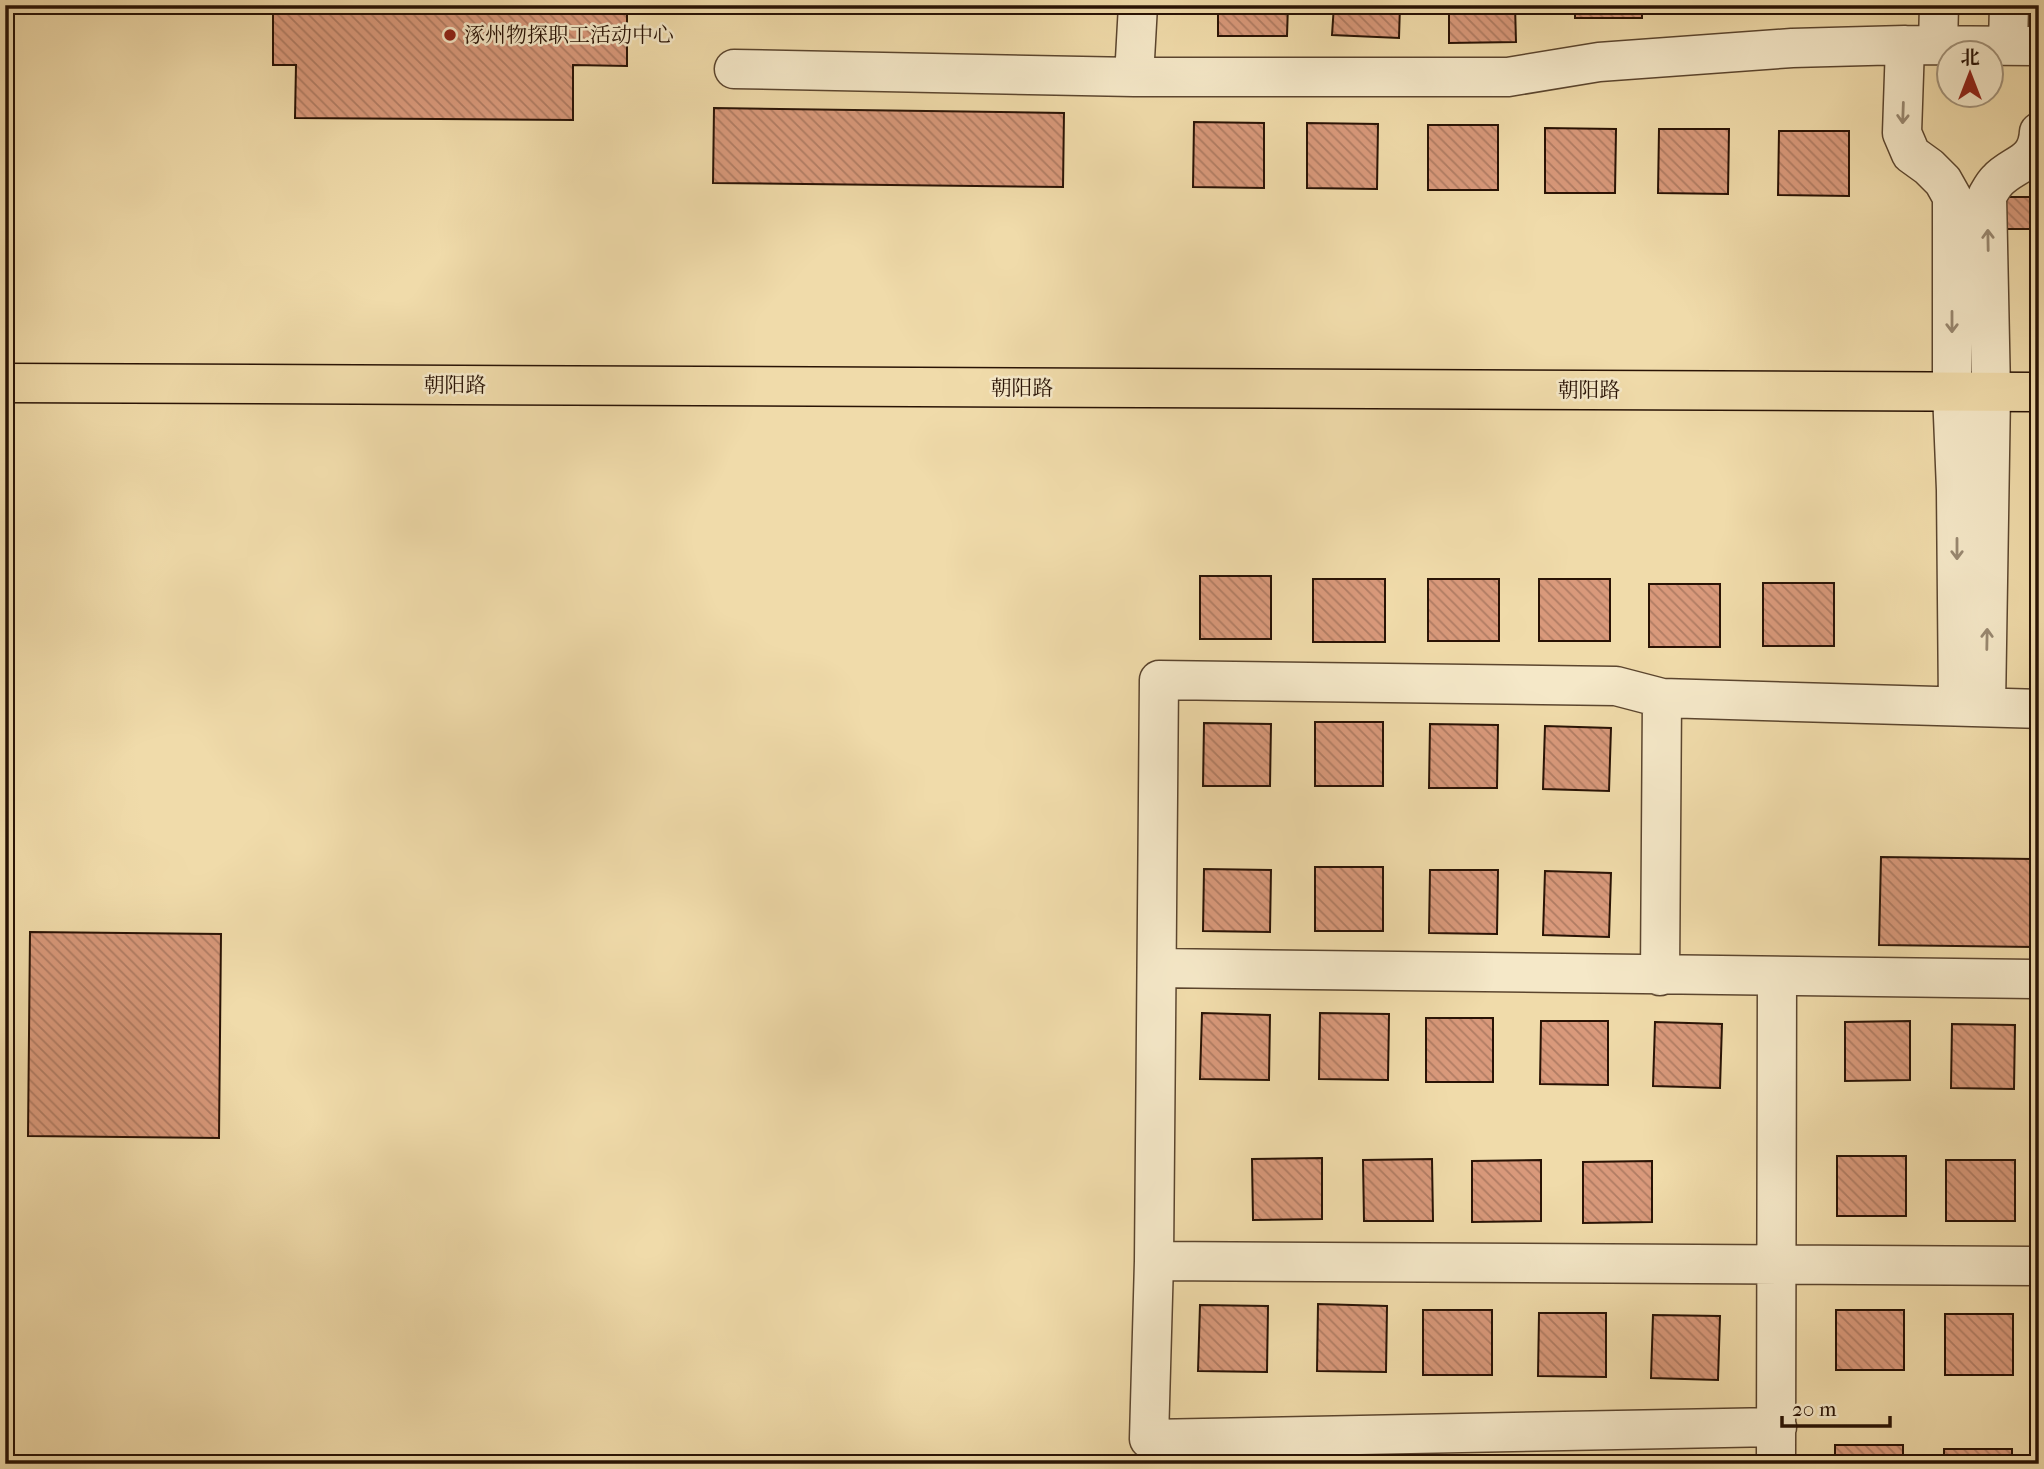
<svg xmlns="http://www.w3.org/2000/svg" width="2044" height="1469" viewBox="0 0 2044 1469" font-family="'IM FELL French Canon','Noto Serif SC',serif">
	<style>
		.building { fill: url(#building-back-hatch); stroke: #291305; stroke-width: 2 }
		.lines { fill: none; stroke-linecap: round; stroke-linejoin: round }
		.minor-casing { stroke: #5b452e; stroke-width: 41 }
		.major-casing { stroke: #291305; stroke-width: 41 }
		.minor { stroke: #f5e8c8; stroke-width: 38 }
		.major { stroke: #f0dbaa; stroke-width: 38 }
		.oneway { stroke: #998870 }
		.poi-dot { fill: #8f2418; stroke: #f5e8c8; stroke-width: 2.5 }
		.labels { text-anchor: middle; stroke-width: 5; stroke-linejoin: round; paint-order: stroke }
		.poi-label { font-size: 21px; fill: #291305; stroke: #f5e8c8; text-anchor: start }
		.street-label { font-size: 21px; fill: #291305; stroke: #f5e8c8 }
	</style>
	<defs>
		<pattern id="building-back-hatch" width="6" height="6" patternUnits="userSpaceOnUse" patternTransform="scale(1.75)"><rect width="6" height="6" fill="#d9997b"/><path d="M-1 5l2 2M0 0l6 6M5-1l2 2" fill="none" stroke="#b07c63"/></pattern>
	</defs>
	<rect width="100%" height="100%" fill="#f0dbaa"/>
	<filter id="stains"><feTurbulence type="fractalNoise" baseFrequency=".00286" numOctaves="4"/><feColorMatrix values="0 0 0 0 .2 0 0 0 0 .09 0 0 0 0 .02 0 0 0 .5 -.17"/></filter>
	<radialGradient id="worn" r=".72"><stop offset=".6" stop-color="#630" stop-opacity="0"/><stop offset="1" stop-color="#630" stop-opacity=".3"/></radialGradient>
	<path class="building" d="M273 5H627V66L573 65V120L295 118 296 65H273Z
		M1218 5H1288L1287 36H1218Z
		M1334 5H1400L1399 38 1332 35Z
		M1449 5H1515L1516 42 1449 43Z
		M1575 5H1642V18H1575Z
		M1690 5H1757V14L1690 13Z
		M714 108 1064 113 1063 187 713 183Z
		M1194 122 1264 123V188L1193 187Z
		M1307 123 1378 124 1377 189 1307 188Z
		M1428 125H1498V190H1428Z
		M1545 128 1616 129 1615 193H1545Z
		M1659 129H1729L1728 194 1658 193Z
		M1779 131H1849V196L1778 195Z
		M1996 197H2035V229H1996Z
		M1200 576H1271V639H1200Z
		M1313 579H1385V642H1313Z
		M1428 579H1499V641H1428Z
		M1539 579H1610V641H1539Z
		M1763 583H1834V646H1763Z
		M1649 584H1720V647H1649Z
		M1315 722H1383V786H1315Z
		M1204 723 1271 724 1270 786H1203Z
		M1430 724 1498 725 1497 788H1429Z
		M1545 726 1611 728 1609 791 1543 789Z
		M1881 857 2039 859V947L1879 945Z
		M1315 867H1383V931H1315Z
		M1204 869 1271 870 1270 932 1203 931Z
		M1430 870H1498L1497 934 1429 933Z
		M1545 871 1611 873 1609 937 1543 935Z
		M30 932 221 934 219 1138 28 1136Z
		M1202 1013 1270 1015 1269 1080 1200 1079Z
		M1320 1013 1389 1014 1388 1080 1319 1079Z
		M1426 1018H1493V1082H1426Z
		M1541 1021H1608V1085L1540 1084Z
		M1910 1021V1080L1845 1081V1022Z
		M1655 1022 1722 1024 1720 1088 1653 1086Z
		M1952 1024 2015 1025 2014 1089 1951 1088Z
		M1837 1156H1906V1216H1837Z
		M1322 1158V1219L1253 1220 1252 1159Z
		M1432 1159 1433 1221H1364L1363 1160Z
		M1541 1160V1221L1472 1222V1161Z
		M1946 1160H2015V1221H1946Z
		M1652 1161V1222L1583 1223V1162Z
		M1318 1304 1387 1306 1386 1372 1317 1371Z
		M1200 1305 1268 1306 1267 1372 1198 1371Z
		M1423 1310H1492V1375H1423Z
		M1836 1310H1904V1370H1836Z
		M1539 1313H1606V1377L1538 1376Z
		M1945 1314H2013V1375H1945Z
		M1653 1315 1720 1316 1718 1380 1651 1378Z
		M1835 1445H1903V1464H1835Z
		M1944 1449H2012V1464H1944Z"/>
	<g class="lines">
		<defs>
			<path id="minor" d="M1905 45 1902 133 1911 154 1929 167 1943 181 1952 197V392L1956 490 1958 706
				M1938 45 1939 5
				M2008 45 2009 5
				M734 69 1134 77H1508L1599 62 1792 48 1905 45 2039 46
				M1134 77 1138 5
				M1986 707 1991 392 1987 196C1990 191 1993 185 1997 181 2013 163 2037 165 2039 132
				M1157 968 2039 979
				M1660 976 1662 698
				M1154 1261 2039 1266
				M1777 1427 1149 1439 1154 1261 1159 680 1616 686 1662 698 2039 709
				M1776 1464 1777 976"/>
			<path id="major" d="M5 383 2039 392"/>
		</defs>
		<use href="#minor" class="minor-casing"/>
		<use href="#major" class="major-casing"/>
		<use href="#minor" class="minor"/>
		<use href="#major" class="major"/>
	</g>
	<defs><path id="oneway-shaft" d="M-6 0H5M1.5-3L5.5 0L1.5 3" fill="none" stroke-width="1.6" stroke-linecap="round" stroke-linejoin="round" transform="scale(1.75)"/></defs>
	<g class="oneway">
		<use href="#oneway-shaft" transform="translate(1903 113) rotate(92)"/>
		<use href="#oneway-shaft" transform="translate(1988 240) rotate(-91)"/>
		<use href="#oneway-shaft" transform="translate(1952 322) rotate(90)"/>
		<use href="#oneway-shaft" transform="translate(1957 549) rotate(90)"/>
		<use href="#oneway-shaft" transform="translate(1987 639) rotate(-89)"/>
	</g>
	<circle class="poi-dot" cx="450" cy="35" r="7"/>
	<g class="labels">
		<g class="poi-label">
			<text x="464" y="42">涿州物探职工活动中心</text>
		</g>
		<g class="street-label">
			<text x="455" y="392">朝阳路</text>
			<text x="1022" y="395">朝阳路</text>
			<text x="1589" y="397">朝阳路</text>
		</g>
	</g>
	<rect width="2044" height="1469" fill="none" stroke="#f0dbaa" stroke-width="28"/>
	<rect x="7" y="7" width="2030" height="1455" fill="none" stroke="#291305" stroke-width="3.5"/>
	<rect x="14" y="14" width="2016" height="1441" fill="none" stroke="#291305" stroke-width="2"/>
	<g transform="translate(1970 74)"><circle r="33" fill="#f5e8c8" stroke="#a3937a" stroke-width="2"/>
	<path d="M0-5L12 26L0 18L-12 26Z" fill="#8f2418"/>
	<text y="-10" font-size="19" font-weight="bold" text-anchor="middle" fill="#291305">北</text>
	</g>
	<path d="M1782 1416v10h108v-10" fill="none" stroke="#291305" stroke-width="3.5"/>
	<text x="1792" y="1416" font-size="21" fill="#291305" stroke="#f5e8c8" stroke-width="5" paint-order="stroke">20 m</text>
	<rect width="100%" height="100%" filter="url(#stains)"/>
	<rect width="100%" height="100%" fill="url(#worn)"/>
</svg>
